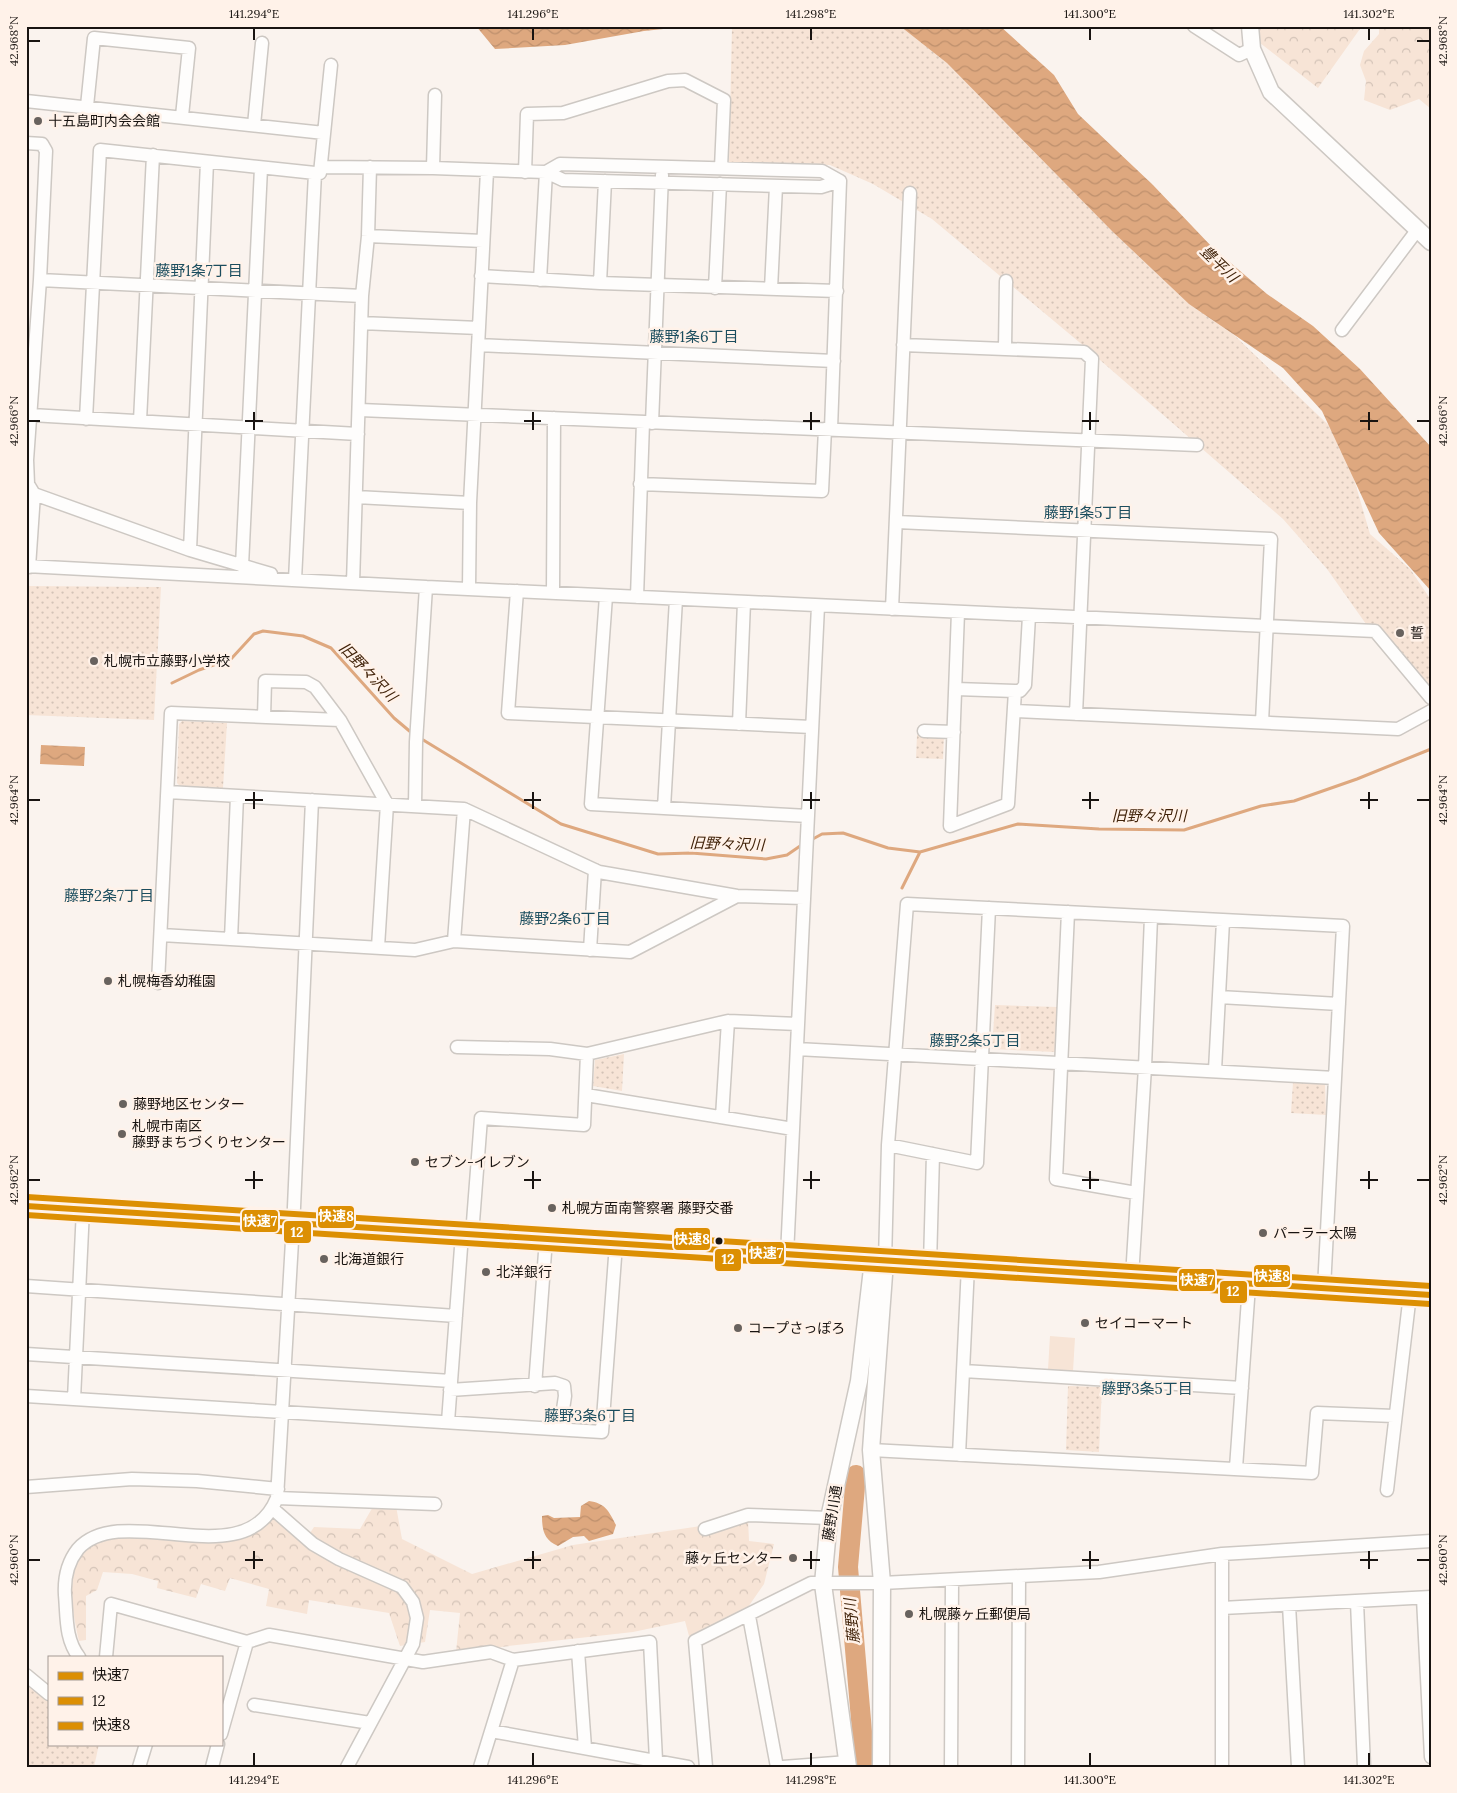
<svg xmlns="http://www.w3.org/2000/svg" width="1457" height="1793" viewBox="0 0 1457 1793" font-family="Lora,'Noto Sans JP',serif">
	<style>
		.grass { fill: #f7e4d6 }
		.forest { fill: url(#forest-crowns) }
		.park { fill: url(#park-dots) }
		.water { fill: url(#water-waves) }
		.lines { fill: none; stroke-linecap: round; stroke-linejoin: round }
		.stream { stroke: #dea87f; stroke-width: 3 }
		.river { stroke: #dea87f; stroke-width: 20 }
		.minor-casing { stroke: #cdc8c3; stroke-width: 15 }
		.tertiary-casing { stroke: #cdc8c3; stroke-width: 19 }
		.trunk-casing { stroke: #cdc8c3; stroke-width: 24 }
		.minor { stroke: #fefdfc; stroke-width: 12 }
		.tertiary { stroke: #fefdfc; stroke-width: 16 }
		.trunk { stroke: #fefdfc; stroke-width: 21 }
		.bus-1-casing { stroke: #fff2e9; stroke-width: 10 }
		.bus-2-casing { stroke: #fff2e9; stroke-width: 10 }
		.bus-3-casing { stroke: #fff2e9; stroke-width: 10 }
		.bus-1 { stroke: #dc8f03; stroke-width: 6 }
		.bus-2 { stroke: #dc8f03; stroke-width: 6 }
		.bus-3 { stroke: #dc8f03; stroke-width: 6 }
		.ticks { fill: none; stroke: #191411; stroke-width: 2 }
		.poi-dot { fill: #68625e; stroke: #fff2e9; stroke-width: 2 }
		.bus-dot { fill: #191411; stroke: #fff2e9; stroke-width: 2 }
		.labels { text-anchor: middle; stroke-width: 5; stroke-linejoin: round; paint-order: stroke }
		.poi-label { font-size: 14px; fill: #191411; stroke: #fff2e9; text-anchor: start }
		.street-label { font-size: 14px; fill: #191411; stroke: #fff2e9 }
		.water-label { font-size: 15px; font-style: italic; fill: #41230a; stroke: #fff2e9 }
		.neighbourhood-label { font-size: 15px; fill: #1b4d5e; stroke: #fff2e9 }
		.line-badge { stroke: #fff2e9; stroke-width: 2 }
		.badge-label { font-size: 14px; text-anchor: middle; font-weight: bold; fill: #fff }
		.neatline { fill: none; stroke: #191411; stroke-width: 2 }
		.ticks-label { font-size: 12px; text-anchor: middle; fill: #191411 }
	</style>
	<defs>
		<pattern id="forest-crowns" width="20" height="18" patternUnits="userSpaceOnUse" patternTransform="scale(1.25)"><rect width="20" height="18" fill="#f7e4d6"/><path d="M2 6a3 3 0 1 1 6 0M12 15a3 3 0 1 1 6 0" fill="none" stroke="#d3c3b7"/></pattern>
		<pattern id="park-dots" width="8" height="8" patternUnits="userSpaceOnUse" patternTransform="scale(1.25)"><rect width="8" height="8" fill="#f7e4d6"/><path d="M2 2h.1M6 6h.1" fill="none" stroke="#d3c3b7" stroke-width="1.8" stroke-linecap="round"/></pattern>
		<pattern id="water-waves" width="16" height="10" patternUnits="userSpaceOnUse" patternTransform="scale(1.25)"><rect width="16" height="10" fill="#dea87f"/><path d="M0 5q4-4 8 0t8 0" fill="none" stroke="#be906d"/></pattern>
	</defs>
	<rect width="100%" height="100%" fill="#faf3ee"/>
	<path class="grass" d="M1050 1336 1075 1338 1073 1371 1048 1369Z"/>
	<path class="forest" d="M1259 26H1362L1318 88 1260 43Z
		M1379 26H1431V109L1419 99 1390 110 1364 100 1366 81 1360 65 1364 51 1379 34Z
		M374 1505 396 1506 402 1539 472 1574 573 1545 748 1519 749 1541 774 1544 764 1584 746 1610 689 1636 685 1621 633 1632 456 1652 460 1613 430 1610 425 1642 400 1646 389 1613 309 1600 307 1614 266 1606 269 1589 230 1578 225 1591 201 1584 196 1598 157 1588 158 1581 132 1574 103 1572 97 1590 86 1596V1640L79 1641C72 1609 63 1569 91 1544 95 1540 104 1538 109 1536L240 1539 256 1531 275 1516 304 1542 314 1527 360 1529Z"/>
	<path class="park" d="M732 26H919L1169 273 1342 438 1370 534 1410 569 1431 600V689L1386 636 1366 624 1327 569 1283 519 1085 347 932 219 873 184 830 165 729 163Z
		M26 586 161 587 154 720 26 715Z
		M182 721 227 723 223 788 180 786 177 783 179 724Z
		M917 735 944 736 943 759 916 758Z
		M995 1005 1058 1007 1055 1052 992 1049Z
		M624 1054 622 1091 593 1086 595 1060Z
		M1293 1082 1325 1084 1326 1115 1291 1113Z
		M1068 1386 1102 1387 1099 1452 1066 1450Z
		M26 1685 49 1702V1744H99L94 1767H26Z"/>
	<path class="water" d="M476 26H692L644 31 565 45 495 49Z
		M900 26H1000L1054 75 1078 114 1153 185 1212 247 1267 294 1313 326 1360 369 1431 447V591L1379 533 1322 411 1283 368 1189 304 1112 231 947 63Z
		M41 745 85 747 84 766 40 764Z
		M589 1501C605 1503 609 1511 616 1525L613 1534 589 1541 584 1536 573 1537 558 1546C544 1540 542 1530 542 1516L548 1515 554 1518 580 1517 581 1506Z"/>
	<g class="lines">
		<path class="stream" d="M172 683 199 670 231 659 254 634 263 631 303 636 331 648 394 718 413 734
			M420 738 561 824 658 854 691 853 766 859 787 855 803 844
			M811 840 822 834 843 833 888 848 920 852 1018 824 1099 829 1184 830 1261 806 1294 801 1357 779 1431 749
			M902 888 920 852"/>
		<path class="river" d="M856 1475 848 1567 865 1767"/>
		<defs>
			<path id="minor" d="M1194 26 1239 55 1252 49
				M26 101 324 133
				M87 106 94 38 189 48 182 116
				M254 125 262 43
				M26 143 42 144 46 151 40 280 27 460 28 484 34 494 29 567
				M321 167 433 168 546 172 563 180 821 187 840 181
				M433 168 435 95
				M525 172 527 114 563 113 668 81 685 80 724 100 721 168
				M546 172 560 164 822 171 840 181
				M368 236 483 241
				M481 276 600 283 837 291
				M40 280 362 296
				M540 280 546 172
				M600 283 605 181
				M715 288 720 184
				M771 289 776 186
				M361 323 479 328
				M1342 330 1418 229
				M478 345 834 361
				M903 345 1084 352 1092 359 1076 714
				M1005 348 1006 281
				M360 410 1197 445
				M31 415 358 434
				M86 419 100 150 315 173
				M140 421 153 155
				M652 423 662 175
				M831 429 840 181
				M640 484 822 491 825 429
				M34 494 190 550 271 574
				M356 497 470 503
				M897 522 1271 539 1262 722
				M190 550 207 162
				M26 566 426 587 1375 631 1431 698
				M242 566 261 168
				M295 580 315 173H320L331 65
				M353 583 362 296 368 236 370 167
				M469 589 470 503 487 171
				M517 591 508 713 812 727
				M553 593 554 418
				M606 596 591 804 808 816
				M637 597 643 422
				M892 609 910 193
				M958 612 950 826 1008 804 1015 691H1020L1025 685 1029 616
				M956 689 1015 691
				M1014 711 1398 729 1431 711
				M264 717 265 681 306 682 315 687 340 720 387 804 378 947
				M739 724 744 602
				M924 731 954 732
				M168 792 464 809 599 872 737 896 804 898
				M415 806 416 742 426 587
				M664 808 676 599
				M464 809 454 941 630 952 737 896
				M1068 912 1056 1179 1136 1193
				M161 935 415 950 454 941
				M231 939 237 796
				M590 950 595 870
				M158 983 171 713 340 720
				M1219 997 1339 1004
				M457 1047 550 1049 587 1054 728 1021 798 1024
				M797 1049 1335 1078
				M1215 1070 1223 921
				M586 1095 793 1129
				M722 1117 728 1021
				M888 1145 977 1163 989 908
				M472 1235 481 1118 584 1125 587 1054
				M787 1255 818 606
				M885 1261 888 1145 907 904 1343 926 1324 1288
				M930 1264 933 1154
				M1132 1277 1145 1067 1151 917
				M26 1286 456 1316
				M26 1354 451 1381
				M963 1371 1242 1388
				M535 1386 546 1239
				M450 1390 555 1383 564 1386 565 1396 560 1429
				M26 1396 602 1432 616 1244
				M74 1399 83 1209
				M448 1422 462 1234
				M871 1450 1312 1473 1317 1413 1394 1416
				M959 1455 968 1266
				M1236 1468 1249 1285
				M26 1487 132 1479 197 1481 278 1489
				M1387 1490 1410 1294
				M277 1498 435 1504
				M273 1509 313 1544 339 1559 402 1587 413 1602 417 1618 413 1644 347 1767
				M705 1529 748 1515 829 1518
				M1222 1554V1767
				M1423 1598 1431 1757
				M1357 1602 1364 1767
				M1289 1605 1298 1767
				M1222 1608 1431 1597
				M749 1616 777 1767
				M578 1651 585 1748
				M79 1657C65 1639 67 1617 65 1595 64 1578 67 1563 78 1549 123 1499 245 1578 277 1498L294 1207 312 800
				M106 1657 111 1604 247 1642 269 1635 423 1662 491 1652 513 1660 650 1642 656 1760
				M26 1675 49 1694
				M254 1705 370 1723
				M491 1731 688 1767
				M221 1734 247 1642
				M139 1767 146 1744
				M212 1767 218 1744
				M480 1767 513 1660
				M706 1767 695 1641 811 1583H882L1099 1572 1222 1554 1431 1541
				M783 1767 848 1762
				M951 1767 952 1580
				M1018 1767 1019 1577"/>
			<path id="tertiary" d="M1250 26 1252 49 1271 92 1431 242
				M848 1767 823 1584 829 1518 859 1381 873 1260
				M881 1767 882 1583 871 1450 885 1261"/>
			<path id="trunk" d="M26 1206 1431 1295"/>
		</defs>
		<use href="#minor" class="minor-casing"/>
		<use href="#tertiary" class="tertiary-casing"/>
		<use href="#trunk" class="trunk-casing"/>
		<use href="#minor" class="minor"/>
		<use href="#tertiary" class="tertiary"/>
		<use href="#trunk" class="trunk"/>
		<defs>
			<path id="bus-1" d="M26 1206 1431 1295"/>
			<path id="bus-2" d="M26 1215 1430 1304"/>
			<path id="bus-3" d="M27 1197 1431 1286"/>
		</defs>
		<use href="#bus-1" class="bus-1-casing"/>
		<use href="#bus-2" class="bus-2-casing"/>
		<use href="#bus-3" class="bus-3-casing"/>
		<use href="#bus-1" class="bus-1"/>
		<use href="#bus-2" class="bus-2"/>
		<use href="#bus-3" class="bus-3"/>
	</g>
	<path class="ticks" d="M254 28V40M533 28V40M811 28V40M1090 28V40M1369 28V40M28 41H40M1417 41H1430M254 412V430M533 412V430M811 412V430M1090 412V430M1369 412V430M28 421H40M245 421H263M524 421H541M803 421H820M1082 421H1099M1360 421H1378M1417 421H1430M254 792V809M533 792V809M811 792V809M1090 792V809M1369 792V809M28 800H40M245 800H263M524 800H541M803 800H820M1082 800H1099M1360 800H1378M1417 800H1430M254 1171V1189M533 1171V1189M811 1171V1189M1090 1171V1189M1369 1171V1189M28 1180H40M245 1180H263M524 1180H541M803 1180H820M1082 1180H1099M1360 1180H1378M1417 1180H1430M254 1551V1569M533 1551V1569M811 1551V1569M1090 1551V1569M1369 1551V1569M28 1560H40M245 1560H263M524 1560H541M803 1560H820M1082 1560H1099M1360 1560H1378M1417 1560H1430M254 1753V1766M533 1753V1766M811 1753V1766M1090 1753V1766M1369 1753V1766"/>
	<g class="poi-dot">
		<circle cx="38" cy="121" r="5"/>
		<circle cx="1400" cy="633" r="5"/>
		<circle cx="94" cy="661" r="5"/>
		<circle cx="108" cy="981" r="5"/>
		<circle cx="123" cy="1104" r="5"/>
		<circle cx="122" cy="1134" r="5"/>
		<circle cx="415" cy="1162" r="5"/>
		<circle cx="552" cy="1208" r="5"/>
		<circle cx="1263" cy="1233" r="5"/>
		<circle cx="324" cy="1259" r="5"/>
		<circle cx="486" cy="1272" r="5"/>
		<circle cx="1085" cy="1323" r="5"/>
		<circle cx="738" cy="1328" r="5"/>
		<circle cx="793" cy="1558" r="5"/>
		<circle cx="909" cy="1614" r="5"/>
	</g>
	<circle class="bus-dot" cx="719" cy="1241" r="4.5"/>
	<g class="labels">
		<g class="poi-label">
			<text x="48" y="126">十五島町内会会館</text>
			<text x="1410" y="638">誓</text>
			<text x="104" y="666">札幌市立藤野小学校</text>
			<text x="118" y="986">札幌梅香幼稚園</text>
			<text x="133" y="1109">藤野地区センター</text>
			<text x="132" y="1131">札幌市南区<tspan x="132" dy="16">藤野まちづくりセンター</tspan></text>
			<text x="425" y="1167">セブン-イレブン</text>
			<text x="562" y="1213">札幌方面南警察署 藤野交番</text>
			<text x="1273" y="1238">パーラー太陽</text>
			<text x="334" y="1264">北海道銀行</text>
			<text x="496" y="1277">北洋銀行</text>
			<text x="1095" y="1328">セイコーマート</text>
			<text x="748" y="1333">コープさっぽろ</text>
			<text x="783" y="1563" text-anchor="end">藤ヶ丘センター</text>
			<text x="919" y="1619">札幌藤ヶ丘郵便局</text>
		</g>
		<g class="street-label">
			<text transform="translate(832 1513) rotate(-81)" y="5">藤野川通</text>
		</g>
		<g class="water-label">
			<text transform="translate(1219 264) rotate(44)" y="5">豊平川</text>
			<text transform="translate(368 672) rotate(46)" y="5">旧野々沢川</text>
			<text x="1149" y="821">旧野々沢川</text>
			<text transform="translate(727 844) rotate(2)" y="5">旧野々沢川</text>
			<text transform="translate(852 1621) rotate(-95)" y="5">藤野川</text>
		</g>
		<g class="neighbourhood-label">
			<text x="199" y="276">藤野1条7丁目</text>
			<text x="694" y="342">藤野1条6丁目</text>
			<text x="1088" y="518">藤野1条5丁目</text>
			<text x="109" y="901">藤野2条7丁目</text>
			<text x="565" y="924">藤野2条6丁目</text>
			<text x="975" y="1046">藤野2条5丁目</text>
			<text x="1147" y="1394">藤野3条5丁目</text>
			<text x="590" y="1421">藤野3条6丁目</text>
		</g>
	</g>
	<g class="line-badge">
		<rect x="317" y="1205" width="38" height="24" rx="5" fill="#dc8f03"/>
		<rect x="241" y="1209" width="38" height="24" rx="5" fill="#dc8f03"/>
		<rect x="283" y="1220" width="29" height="24" rx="5" fill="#dc8f03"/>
		<rect x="673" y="1227" width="38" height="24" rx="5" fill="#dc8f03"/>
		<rect x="747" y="1241" width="38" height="24" rx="5" fill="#dc8f03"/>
		<rect x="714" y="1248" width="28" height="24" rx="5" fill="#dc8f03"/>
		<rect x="1253" y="1264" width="38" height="24" rx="5" fill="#dc8f03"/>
		<rect x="1178" y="1268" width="38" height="24" rx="5" fill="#dc8f03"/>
		<rect x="1219" y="1280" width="29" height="24" rx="5" fill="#dc8f03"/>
	</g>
	<g class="badge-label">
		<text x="336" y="1221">快速8</text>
		<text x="260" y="1226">快速7</text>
		<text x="297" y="1237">12</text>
		<text x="692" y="1244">快速8</text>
		<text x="766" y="1258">快速7</text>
		<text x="728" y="1264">12</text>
		<text x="1272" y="1281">快速8</text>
		<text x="1197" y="1285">快速7</text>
		<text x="1233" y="1296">12</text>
	</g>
	<rect width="1457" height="1793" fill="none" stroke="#fff2e9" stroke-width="55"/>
	<rect x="48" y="1656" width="175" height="90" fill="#fff2e9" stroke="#a39993"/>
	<rect x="58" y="1672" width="25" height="8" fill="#dc8f03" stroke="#a39993"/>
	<text x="92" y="1680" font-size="15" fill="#191411">快速7</text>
	<rect x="58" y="1697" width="25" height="8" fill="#dc8f03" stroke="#a39993"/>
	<text x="92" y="1706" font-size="15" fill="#191411">12</text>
	<rect x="58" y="1722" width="25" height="8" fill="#dc8f03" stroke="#a39993"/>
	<text x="92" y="1730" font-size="15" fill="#191411">快速8</text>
	<rect x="28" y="28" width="1402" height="1738" class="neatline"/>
	<g class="ticks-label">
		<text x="254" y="18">141.294°E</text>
		<text x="533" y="18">141.296°E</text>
		<text x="811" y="18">141.298°E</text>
		<text x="1090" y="18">141.300°E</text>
		<text x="1369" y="18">141.302°E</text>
		<text transform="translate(14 41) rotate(-90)" y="4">42.968°N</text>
		<text transform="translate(1443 41) rotate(-90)" y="4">42.968°N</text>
		<text transform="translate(14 421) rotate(-90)" y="4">42.966°N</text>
		<text transform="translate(1443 421) rotate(-90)" y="4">42.966°N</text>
		<text transform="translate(14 800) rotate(-90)" y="4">42.964°N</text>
		<text transform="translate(1443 800) rotate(-90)" y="4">42.964°N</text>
		<text transform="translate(14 1180) rotate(-90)" y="4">42.962°N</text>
		<text transform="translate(1443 1180) rotate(-90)" y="4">42.962°N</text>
		<text transform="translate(14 1560) rotate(-90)" y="4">42.960°N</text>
		<text transform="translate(1443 1560) rotate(-90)" y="4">42.960°N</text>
		<text x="254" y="1784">141.294°E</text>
		<text x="533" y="1784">141.296°E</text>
		<text x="811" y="1784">141.298°E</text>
		<text x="1090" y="1784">141.300°E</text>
		<text x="1369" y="1784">141.302°E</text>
	</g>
</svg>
